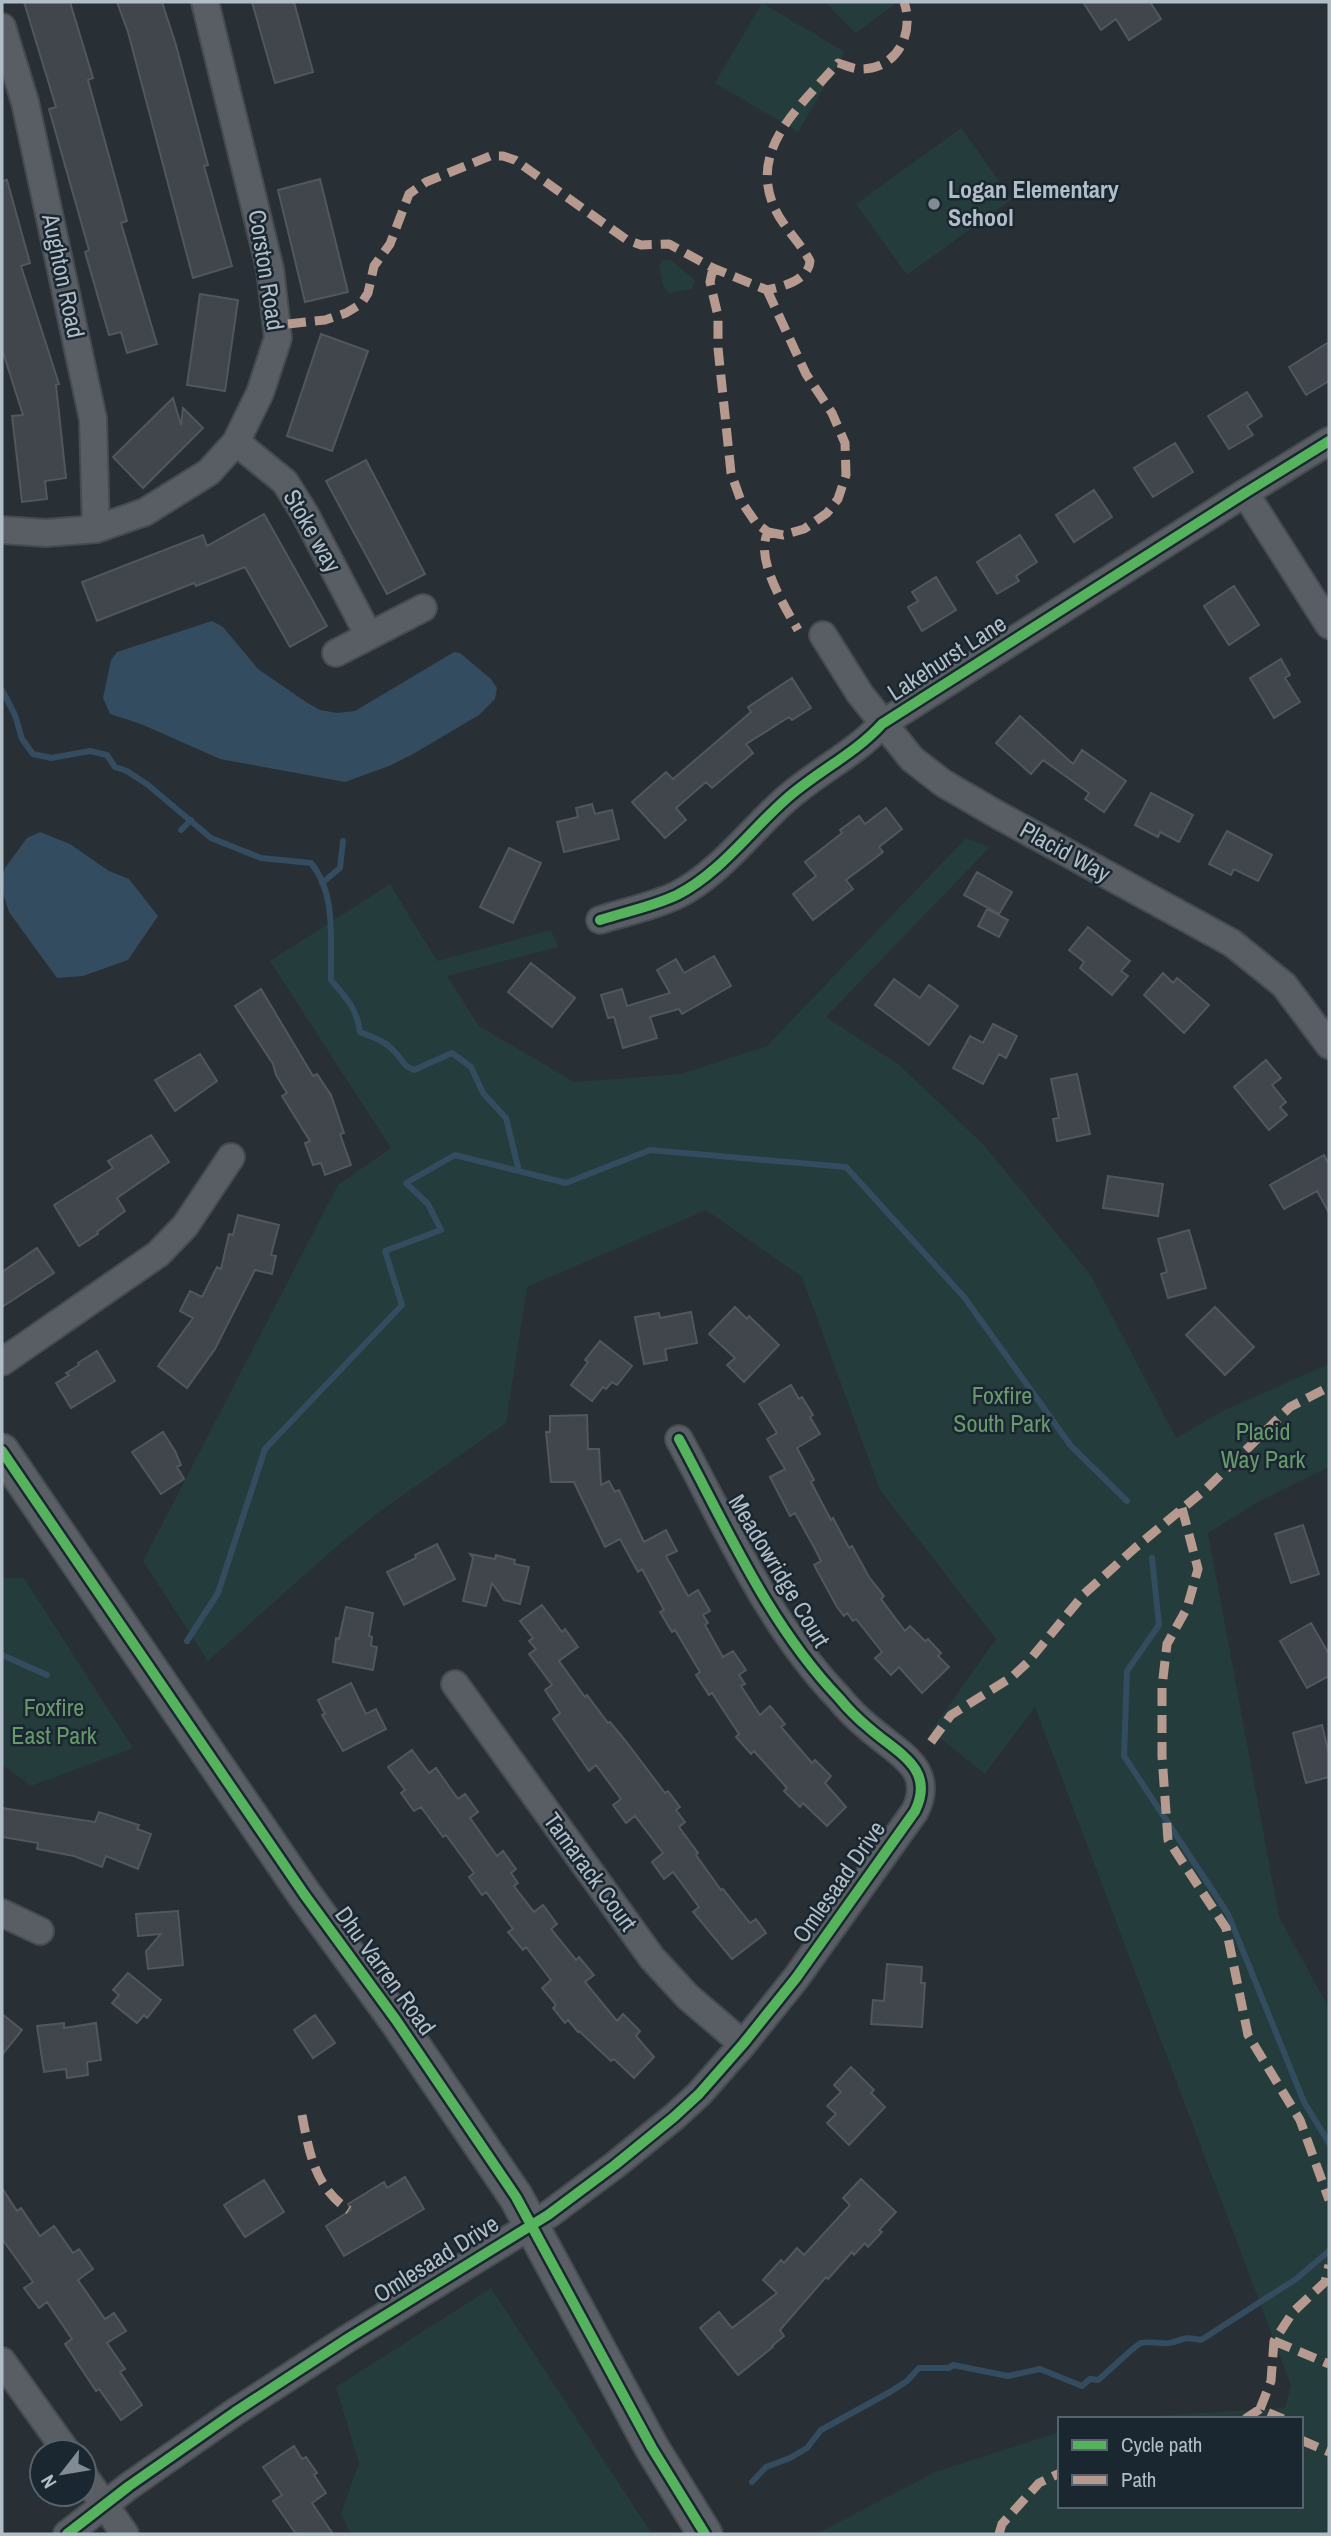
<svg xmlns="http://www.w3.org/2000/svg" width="1331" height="2536" viewBox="0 0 1331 2536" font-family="'Archivo Narrow',sans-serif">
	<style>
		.green { fill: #253c3c }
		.water { fill: #344c5f }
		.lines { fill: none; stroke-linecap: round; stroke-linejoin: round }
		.stream { stroke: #344c5f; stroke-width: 6 }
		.building { fill: #40464c; stroke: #50575d; stroke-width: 2 }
		.minor-casing { stroke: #464b50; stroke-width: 30 }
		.major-casing { stroke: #454c52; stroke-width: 37 }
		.minor { stroke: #585e63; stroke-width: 26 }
		.major { stroke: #5a5f65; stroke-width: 33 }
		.quiet { stroke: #b69a8f; stroke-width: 9; stroke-dasharray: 18 9; stroke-linecap: butt }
		.cycleway-casing { stroke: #1b2730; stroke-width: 15 }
		.cycleway { stroke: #56b35d; stroke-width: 10 }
		.poi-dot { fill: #818b94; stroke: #1b2730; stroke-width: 2.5 }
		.labels { text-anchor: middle; stroke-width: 5; stroke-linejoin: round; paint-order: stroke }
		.poi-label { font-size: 24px; font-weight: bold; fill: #b1bdc7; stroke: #1b2730; text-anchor: start }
		.street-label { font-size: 24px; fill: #b1bdc7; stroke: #1b2730 }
		.park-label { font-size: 24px; fill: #67996c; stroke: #1b2730 }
	</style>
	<rect width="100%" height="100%" fill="#282f35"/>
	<path class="green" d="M825 2H895L896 3 856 33Z
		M762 3 845 52 798 132 715 83Z
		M961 128 1012 199 907 275 856 204Z
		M663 260H671L695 280 692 289 668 293 663 286 659 265Z
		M966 838 990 847 826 1017 898 1064 982 1143 1090 1274 1176 1438 1225 1410 1329 1364V1467L1258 1502 1208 1533 1279 1917 1329 2008V2534H816L935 2472 1060 2432V2506H1301V2419H1100L1285 2408 1291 2385 1035 1707 985 1774 931 1731 996 1639 880 1490 802 1277 706 1210 527 1287 506 1423 379 1512 336 1547 208 1661 143 1561 338 1185 391 1148 270 961 390 884 437 961 551 930 558 947 447 976 479 1026 574 1082 681 1074 767 1046Z
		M2 1578H24L133 1748 31 1786 2 1764Z
		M491 2288 652 2534H351L341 2514 359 2463 336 2387Z"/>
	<path class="water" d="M212 621 223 627 258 669 306 702 320 710 337 713 355 711 454 652 460 653 491 679 497 688 495 699 479 715 413 754 389 766 345 782 220 759 141 724 110 714 103 698 111 660 117 652Z
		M40 832 70 844 109 871 129 879 158 916 128 960 83 976 57 978 9 912 2 890V876L5 868 27 838Z"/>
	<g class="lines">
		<path class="stream" d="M2 690 15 715 22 739 33 754 51 758 90 751 107 755 115 767 127 771 148 785 211 838 261 858 311 863C337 894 330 942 331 980 346 997 357 1009 360 1032 372 1037 385 1041 394 1051 402 1059 403 1066 414 1070L452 1053 471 1067 483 1093 506 1118 519 1171
			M181 830 191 820
			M322 883 340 868 343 841
			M1152 1558 1159 1625 1127 1671 1124 1756 1228 1914 1304 2102 1329 2143
			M187 1641 218 1593 265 1449 402 1305 385 1251 441 1230 428 1204 406 1183 455 1155 566 1183 650 1150 846 1167 964 1297 1071 1446 1127 1501
			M2 1655 47 1675
			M752 2482 766 2467 790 2458 807 2448 821 2430 890 2392 907 2381 919 2368H949L953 2365 1008 2376 1040 2369 1082 2386 1090 2379 1098 2380C1107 2373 1134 2346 1141 2343 1149 2341 1159 2344 1169 2343 1186 2340 1180 2336 1201 2340L1296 2279 1329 2251"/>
	</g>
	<path class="building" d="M24 2H70L93 78 88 80 127 221 121 223 157 344 127 353 121 332 109 335 85 252 89 250 49 109 56 107Z
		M117 2H162L176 45 208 165 204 166 232 266 193 278 128 32Z
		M252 2H294L313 72 275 83Z
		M1083 2H1150L1161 19 1129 40 1116 19 1101 30Z
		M320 179 348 292 305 302 278 190Z
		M7 180 30 263 21 266 59 384 56 385 66 478 45 481 47 499 22 502 12 416 23 415 2 349V181Z
		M200 294 238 300 225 391 187 385Z
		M321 334 368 351 332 451 287 436Z
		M1329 342V381L1306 395 1289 367Z
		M1247 392 1262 416 1247 426 1253 435 1229 449 1208 416Z
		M173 398 181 425 183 408 203 428 143 488 113 457Z
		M1175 443 1193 472 1153 497 1134 468Z
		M366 460 425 574 387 594 326 481Z
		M1094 490 1112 517 1074 542 1056 515Z
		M264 514 327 626 290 647 245 567 196 586 194 583 97 621 82 582 203 535 207 546Z
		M1020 535 1037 562 1016 576 1019 581 997 594 977 562Z
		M936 577 956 610 922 631 908 607 918 601 912 592Z
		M1234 586 1259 625 1229 645 1204 606Z
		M1281 659 1290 675 1285 678 1300 702 1274 718 1250 678Z
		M792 678 811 708 792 720 789 717 746 744 753 753 712 788 706 782 676 808 686 820 665 838 632 802 666 772 673 779 751 712 748 707Z
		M1020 716 1073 764 1082 750 1126 781 1104 812 1085 799 1089 793 1043 760 1031 774 996 743Z
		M1151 793 1193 815 1179 842 1160 832 1158 837 1135 825Z
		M592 804 595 814 612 810 619 839 564 852 557 822 578 817 576 808Z
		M886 808 902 829 879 847 883 852 846 880 853 889 813 920 793 894 816 876 805 862 842 833 840 830 859 816 865 824Z
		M1227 831 1272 855 1258 881 1234 869 1231 875 1209 864Z
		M509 848 541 863 513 923 480 907Z
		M977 872 1012 892 999 914 964 895Z
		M987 909 1008 920 999 937 978 926Z
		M1088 927 1130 961 1121 971 1128 976 1112 995 1080 968 1084 962 1069 950Z
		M714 956 731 986 682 1014 679 1009 650 1017 657 1038 623 1048 614 1017 608 1018 601 995 622 989 627 1006 670 993 657 970 676 959 684 973Z
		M531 963 575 998 552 1027 508 992Z
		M1163 973 1173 983 1177 978 1209 1005 1184 1033 1144 995Z
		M894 979 920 998 929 985 958 1006 929 1045 875 1005Z
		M261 989 313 1076 317 1074 331 1095 344 1133 340 1134 351 1165 325 1175 321 1163 313 1165 305 1143 310 1141 282 1096 287 1093 276 1075 273 1064 235 1006Z
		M993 1024 1017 1036 1006 1058 999 1054 983 1084 953 1068 970 1036 983 1043Z
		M200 1054 217 1081 175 1111 155 1080Z
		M1266 1060 1281 1078 1272 1085 1286 1102 1280 1107 1287 1115 1269 1130 1234 1087Z
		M1077 1074 1090 1134 1057 1141 1053 1119 1059 1118 1051 1079Z
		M151 1135 169 1162 117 1198 125 1211 97 1232 98 1234 79 1246 54 1205 113 1168 108 1161Z
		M1324 1155 1329 1164V1213L1317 1191 1284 1209 1270 1185Z
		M1108 1176 1163 1184 1158 1216 1103 1208Z
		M238 1215 279 1225 271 1255 276 1256 272 1274 255 1270 215 1349 187 1388 158 1366 193 1318 180 1311 190 1291 202 1297 217 1267 221 1269 229 1234 233 1235Z
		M1189 1230 1206 1288 1168 1298 1161 1274 1167 1272 1158 1239Z
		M37 1248 54 1273 2 1307V1272Z
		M735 1307 747 1319 749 1316 779 1345 744 1382 727 1365 735 1358 709 1334Z
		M1215 1307 1254 1347 1225 1375 1186 1335Z
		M691 1312 697 1343 665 1349 667 1360 644 1364 635 1317 659 1313 660 1318Z
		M600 1341 632 1366 617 1385 612 1382 606 1389 603 1387 592 1401 571 1385 588 1362 585 1360Z
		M97 1351 115 1381 71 1408 56 1383 69 1375 66 1373 79 1365 78 1363Z
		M791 1385 799 1399 802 1397 813 1415 810 1417 820 1434 797 1448 814 1480 811 1482 831 1520 833 1518 849 1548 852 1546 869 1577 884 1596 881 1599 905 1631 910 1626 925 1641 928 1639 941 1653 938 1656 949 1667 922 1693 899 1667 891 1675 875 1658 882 1652 856 1619 853 1621 847 1613 844 1616 837 1607 814 1565 821 1561 815 1549 795 1513 790 1516 770 1477 785 1469 767 1439 777 1433 759 1404Z
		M587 1415 588 1449H599L601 1485 609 1481 615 1492 619 1490 644 1542 666 1530 677 1551 666 1556 688 1596 698 1590 710 1611 703 1615 708 1623 705 1625 723 1657 733 1651 746 1670 739 1675 745 1684 741 1686 760 1715 770 1706 785 1724 781 1727 812 1763 815 1760 831 1776 825 1783 846 1807 827 1826 803 1803 800 1807 784 1791 787 1788 754 1751 751 1754 736 1737 739 1734 712 1693 709 1695 696 1675 700 1672 675 1630 672 1632 660 1612 664 1610 642 1569 638 1572 620 1539 605 1547 574 1482H551L546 1432H550V1416Z
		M163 1432 175 1451 181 1465 177 1467 184 1479 161 1494 132 1452Z
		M1303 1525 1319 1574 1291 1583 1275 1534Z
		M437 1544 455 1579 404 1605 387 1572 416 1558 415 1555Z
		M470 1554 495 1559 496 1555 515 1560 514 1564 529 1567 520 1604 504 1600 492 1583 486 1606 463 1601 473 1558Z
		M542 1605 562 1632 565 1629 578 1647 559 1661 585 1697 587 1695 608 1723 610 1722 625 1740 665 1793 668 1791 680 1807 676 1810 685 1822 679 1827 698 1853 696 1855 721 1890 723 1889 750 1923 756 1919 766 1933 732 1959 693 1912 699 1907 673 1872 664 1879 652 1862 663 1853 635 1816 626 1823 613 1805 621 1799 596 1765 589 1771 553 1719 560 1713 545 1690 552 1685 529 1654 536 1649 529 1641 533 1638 520 1621Z
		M346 1607 373 1613 369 1636 372 1637 371 1646 377 1647 373 1670 333 1662 336 1638 339 1639Z
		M1311 1623 1329 1654V1676L1307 1688 1280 1641Z
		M351 1683 366 1714 376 1709 386 1729 343 1751 322 1715 325 1714 318 1700Z
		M1322 1725 1329 1754V1777L1306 1783 1293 1733Z
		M412 1750 429 1773 436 1768 458 1799 465 1794 478 1812 470 1818 497 1856 503 1851 516 1869 511 1873 518 1883 514 1886 534 1912 543 1905 557 1924 551 1929 576 1960 579 1957 594 1975 585 1982 617 2021 623 2014 640 2031 636 2036 654 2057 634 2078 614 2059 611 2061 579 2031 578 2032 568 2020 565 2023 553 2008 556 2005 542 1988 551 1980 526 1947 523 1950 508 1932 513 1929 486 1892 482 1895 469 1877 474 1873 446 1835 443 1837 421 1807 414 1811 401 1793 405 1790 388 1767Z
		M2 1808 95 1822 99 1812 139 1825 137 1829 151 1834 138 1869 106 1856 102 1867 74 1856 37 1849 38 1843 2 1837Z
		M178 1911 183 1965 148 1969 146 1951 161 1934 138 1936 136 1914Z
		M887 1964 922 1967 921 1983H925L922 2027 871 2024 873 2000 884 2001Z
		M128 1973 161 2000 147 2018 144 2015 137 2023 112 2003 119 1995 113 1990Z
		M2 2014 22 2030 2 2055Z
		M315 2015 335 2043 313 2058 294 2030Z
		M64 2023V2028L96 2023 101 2060 87 2062 88 2075 67 2078 66 2069 44 2072 37 2026Z
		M851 2067 874 2090 871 2093 885 2107 849 2145 827 2123 836 2114 827 2106 841 2092 834 2085Z
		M405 2177 424 2209 344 2256 326 2226 351 2210 348 2204 384 2182 387 2188Z
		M861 2179 896 2212 879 2230 882 2232 868 2247 865 2243 854 2255 852 2252 828 2279 826 2277 780 2330 784 2336 772 2346 773 2347 738 2375 700 2328 719 2312 732 2328 777 2293 763 2280 781 2260 784 2263 797 2248 804 2255 850 2205 843 2198Z
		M264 2180 284 2212 245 2237 224 2205Z
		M2 2188 17 2211 21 2208 40 2236 54 2226 73 2253 79 2249 93 2269 78 2280 105 2319 114 2313 126 2331 107 2343 125 2369 120 2372 142 2405 121 2420 99 2389 96 2391 65 2344 72 2339 47 2302 39 2308 24 2288 33 2282 2 2239Z
		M294 2446 302 2459 306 2457 317 2473 314 2475 326 2493 312 2503 333 2534H296L273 2501 282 2495 263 2467Z"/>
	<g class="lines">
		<defs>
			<path id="minor" d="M2 27 25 102 93 419 96 529
				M236 442 285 482 305 514 369 636
				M1245 493 1329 625
				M2 530 46 533 96 529 145 512 209 472 236 442 260 393 278 338 270 269 205 2
				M823 635 860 694 912 759 943 783 998 815 1232 943 1284 985 1329 1045
				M336 653 423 608
				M600 920C625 912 654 906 677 895 720 873 750 831 785 800 816 772 855 754 882 724L1245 493 1329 441
				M2 1362 158 1254 185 1226 231 1157
				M455 1684 652 1958 688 1997 743 2044
				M2 1913 40 1931
				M2 2361 67 2452
				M84 2476 125 2534
				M67 2534 129 2486 235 2412 347 2339 548 2215 615 2165 674 2117 699 2094 743 2044 796 1978 915 1811C936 1768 897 1753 869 1728 858 1719 848 1709 839 1698 769 1625 727 1528 679 1439"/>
			<path id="major" d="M2 1451 304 1894 396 2020 516 2197 652 2448 705 2534"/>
		</defs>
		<use href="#minor" class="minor-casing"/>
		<use href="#major" class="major-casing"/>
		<use href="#minor" class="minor"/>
		<use href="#major" class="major"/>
		<path class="quiet" d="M713 268 710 282 718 316V348L731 473 741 501 756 523 768 532C754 558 785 607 798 630
			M767 290 806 374 832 413 845 443 846 475 838 499 827 513 804 529 783 535 768 532
			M288 324 325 320 346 313 361 304 368 293 374 266 390 244 409 194 426 182 490 156H503L515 160 627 240 641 245 669 244 713 268 767 290C782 287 809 280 810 261 800 242 783 227 774 207 748 147 803 104 838 63 845 65 853 69 860 69 897 70 915 33 904 2
			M1182 1508 1198 1569 1187 1608 1167 1644 1162 1687V1756L1168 1840 1226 1928 1248 2035 1300 2120 1329 2200
			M931 1742 951 1715 1012 1677 1028 1662 1084 1594 1135 1548 1207 1488 1290 1407 1329 1387
			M302 2115C309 2152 315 2188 349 2210
			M1274 2341 1329 2364
			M1260 2409 1271 2381 1274 2341 1293 2312 1325 2282 1329 2265
			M1245 2419 1260 2409 1283 2419
			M1301 2440 1329 2452
			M999 2534 1002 2524 1039 2483 1060 2473"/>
		<defs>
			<path id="cycleway" d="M600 920C625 912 654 906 677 895 720 873 750 831 785 800 816 772 855 754 882 724L1245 493 1329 441
				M2 1451 304 1894 396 2020 516 2197 652 2448 705 2534
				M67 2534 129 2486 235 2412 347 2339 548 2215 615 2165 674 2117 699 2094 743 2044 796 1978 915 1811C936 1768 897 1753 869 1728 858 1719 848 1709 839 1698 769 1625 727 1528 679 1439"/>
		</defs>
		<use href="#cycleway" class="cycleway-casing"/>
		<use href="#cycleway" class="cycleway"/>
	</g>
	<circle class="poi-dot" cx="934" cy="204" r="7"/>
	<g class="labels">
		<g class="poi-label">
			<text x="948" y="198">Logan Elementary<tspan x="948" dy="28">School</tspan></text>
		</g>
		<g class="street-label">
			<text transform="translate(266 270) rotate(81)" y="8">Corston Road</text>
			<text transform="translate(63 276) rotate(78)" y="8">Aughton Road</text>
			<text transform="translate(312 531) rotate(60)" y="8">Stoke way</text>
			<text transform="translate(947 658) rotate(-33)" y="8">Lakehurst Lane</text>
			<text transform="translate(1065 852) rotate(29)" y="8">Placid Way</text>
			<text transform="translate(779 1571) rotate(59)" y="8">Meadowridge Court</text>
			<text transform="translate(590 1872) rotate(54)" y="8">Tamarack Court</text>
			<text transform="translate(839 1882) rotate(-55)" y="8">Omlesaad Drive</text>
			<text transform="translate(385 1971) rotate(54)" y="8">Dhu Varren Road</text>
			<text transform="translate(436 2259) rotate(-32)" y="8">Omlesaad Drive</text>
		</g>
		<g class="park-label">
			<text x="1002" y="1404">Foxfire<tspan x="1002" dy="28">South Park</tspan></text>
			<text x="1263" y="1440">Placid<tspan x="1263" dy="28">Way Park</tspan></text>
			<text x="54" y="1716">Foxfire<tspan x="54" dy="28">East Park</tspan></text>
		</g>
	</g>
	<rect width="1331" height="2536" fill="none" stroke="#b1bdc7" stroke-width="7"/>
	<rect x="1058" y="2417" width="245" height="91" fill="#1b2730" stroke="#57636c" stroke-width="2"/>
	<rect x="1072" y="2440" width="35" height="10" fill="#56b35d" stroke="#57636c" stroke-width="2"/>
	<text x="1121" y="2452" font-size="21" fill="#b1bdc7">Cycle path</text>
	<rect x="1072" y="2475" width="35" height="10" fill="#b69a8f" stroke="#57636c" stroke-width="2"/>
	<text x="1121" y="2487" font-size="21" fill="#b1bdc7">Path</text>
	<g transform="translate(63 2473) rotate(239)"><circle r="33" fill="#1b2730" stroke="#57636c" stroke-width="2"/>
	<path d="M0-5L12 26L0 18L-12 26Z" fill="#818b94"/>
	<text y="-10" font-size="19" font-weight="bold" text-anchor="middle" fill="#b1bdc7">N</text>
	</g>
</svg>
